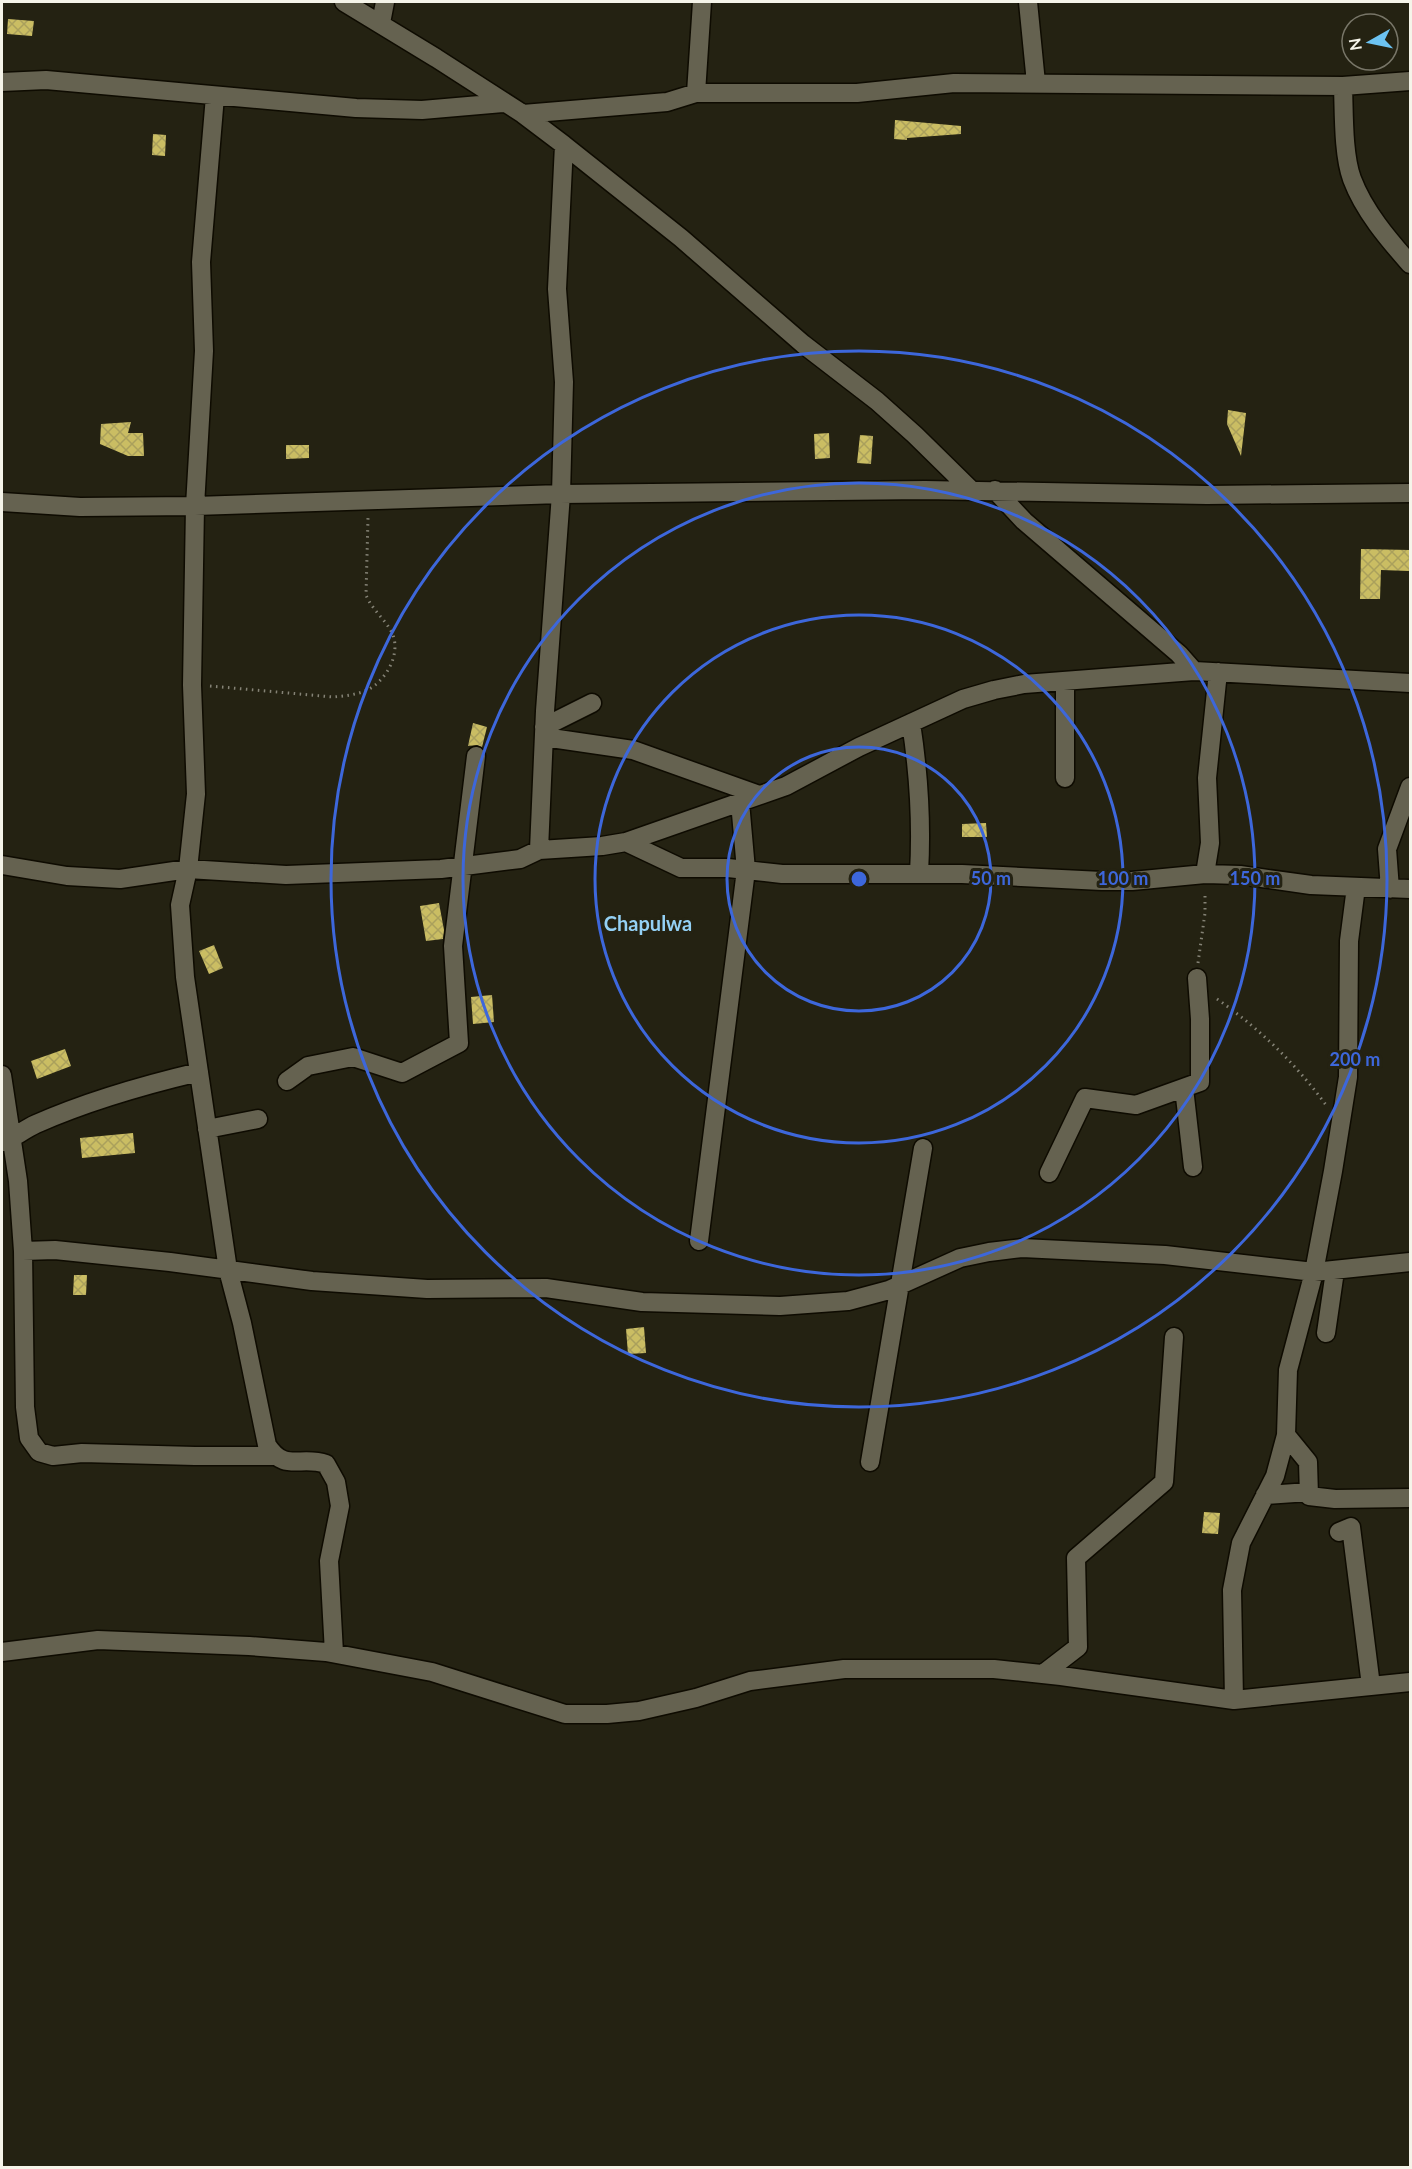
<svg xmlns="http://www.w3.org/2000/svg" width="1412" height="2169" viewBox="0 0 1412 2169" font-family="Lato,sans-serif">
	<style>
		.building { fill: url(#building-cross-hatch) }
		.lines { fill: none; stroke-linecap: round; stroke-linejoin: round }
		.minor-casing { stroke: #0e0b01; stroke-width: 21 }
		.path { stroke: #858376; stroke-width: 3; stroke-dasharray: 1.5 4.5; stroke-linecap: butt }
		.minor { stroke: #656250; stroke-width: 18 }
		.ring { fill: none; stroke: #3d67db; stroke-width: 3 }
		.labels { text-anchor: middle; stroke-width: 6; stroke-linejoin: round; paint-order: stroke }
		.quarter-label { font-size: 20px; font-weight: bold; fill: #94d1f5; stroke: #242212 }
		.centre { fill: #3d67db; stroke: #242212; stroke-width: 3 }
		.ring-label { font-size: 18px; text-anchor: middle; font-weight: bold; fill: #3d67db; stroke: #242212; stroke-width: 6; stroke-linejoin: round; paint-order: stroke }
	</style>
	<defs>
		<pattern id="building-cross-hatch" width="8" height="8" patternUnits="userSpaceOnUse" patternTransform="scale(1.5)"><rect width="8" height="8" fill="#cabd63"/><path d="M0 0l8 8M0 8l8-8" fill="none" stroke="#aaa05c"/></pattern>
	</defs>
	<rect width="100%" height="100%" fill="#242212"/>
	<path class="building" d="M8 19 34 21 32 36 7 34Z
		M895 120 961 126V134L907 138V140L894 139Z
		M153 134 166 135 165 156 152 155Z
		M1228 410 1246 413 1241 456 1227 424Z
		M131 422 128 433H143L144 456H128L100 444 101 424Z
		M829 433 830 458 815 459 814 434Z
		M860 435 873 436 871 464 857 463Z
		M286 445H309V458L286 459Z
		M1361 549 1410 550 1409 571 1381 570 1380 599H1360Z
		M473 723 487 727 482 747 477 745 468 746Z
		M986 823 987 837H962V824Z
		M439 903 444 930 443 939 426 941 420 906Z
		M214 945 223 968 209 974 199 951Z
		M492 995 494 1022 473 1024 471 997Z
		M65 1049 71 1066 37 1079 31 1061Z
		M133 1133 135 1153 82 1158 80 1138Z
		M74 1275H87L86 1295H73Z
		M644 1327 646 1353 628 1354 626 1329Z
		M1204 1512 1220 1513 1218 1534 1202 1533Z"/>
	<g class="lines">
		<defs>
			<path id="minor" d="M344 2 436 58 523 114 564 145 681 238 803 344 877 401 915 435 971 490
				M1028 2 1036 83
				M381 23 385 2
				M2 82 46 80 356 108 422 110 503 103
				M1343 86C1344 113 1343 155 1352 179 1364 211 1388 239 1410 264
				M696 93 702 2
				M215 96 201 262 204 351 195 506 192 685 196 794 188 869 180 905 185 977 228 1270 242 1323 267 1445C285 1473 300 1455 326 1464L336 1482 340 1506 329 1561 334 1653
				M523 114 667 102 696 93H857L954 83 1343 86 1410 81
				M995 490 1024 521 1179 654 1194 671
				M2 502 80 507 195 506 561 494 925 490 1207 495 1410 493
				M1065 681V778
				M911 723C919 775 922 821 919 873
				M544 727 592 703
				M544 737 633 750 759 795
				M626 842 786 786 859 747 963 699 994 690 1024 684 1194 671 1410 683
				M539 850 545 711 561 494 564 382 557 289 564 145
				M2 865 67 876 120 879 188 869 286 875 441 869 520 859 539 850 602 846 626 842 681 868H728L782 874H962L1102 881H1132L1205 874 1240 875 1311 885 1410 889
				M1205 874 1210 843 1207 778 1218 672
				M1390 889 1387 849 1410 787
				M2 1075 18 1181 23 1251 25 1407 29 1438 39 1452 53 1456 82 1453 195 1456H274
				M287 1081 308 1066 353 1057 402 1073 459 1043 453 946 476 756
				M1184 1088 1193 1167
				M207 1129 258 1119
				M4 1142C15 1137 25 1129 36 1124 88 1101 144 1085 199 1072
				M1049 1173 1085 1098 1136 1105 1200 1082V1019L1197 978
				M699 1241 746 870 740 802
				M23 1251 55 1250 170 1262 312 1281 427 1289 546 1288 642 1302 780 1306 848 1301 889 1290 960 1258 989 1252 1022 1248 1165 1255 1314 1272 1410 1262
				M1326 1333 1335 1271
				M1286 1435 1308 1462 1309 1496 1335 1499 1410 1498
				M870 1462 923 1148
				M1265 1495 1309 1492
				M1339 1532 1351 1527 1371 1686
				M2 1652 98 1640 249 1646 326 1652 432 1672 565 1714H607L639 1711 696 1698 750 1681 844 1669H994L1061 1676 1234 1700 1410 1682
				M1043 1674 1078 1647 1076 1558 1164 1482 1174 1337
				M1234 1700 1232 1590 1241 1543 1275 1476 1286 1435 1288 1370 1314 1272 1333 1171 1348 1077 1349 941 1356 887"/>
		</defs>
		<use href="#minor" class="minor-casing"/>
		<path class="path" d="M210 686 333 697C344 696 355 695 365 691 385 683 402 654 392 633 386 620 372 610 366 595L368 518
			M1198 963 1205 913V892
			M1217 999C1260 1029 1295 1063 1326 1105"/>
		<use href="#minor" class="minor"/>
	</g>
	<g class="ring">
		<circle cx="859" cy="879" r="132"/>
		<circle cx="859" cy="879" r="264"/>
		<circle cx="859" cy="879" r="396"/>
		<circle cx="859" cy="879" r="528"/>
	</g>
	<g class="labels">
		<g class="quarter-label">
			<text x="648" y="931">Chapulwa</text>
		</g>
	</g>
	<circle cx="859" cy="879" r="9" class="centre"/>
	<g class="ring-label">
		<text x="991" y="885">50 m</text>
		<text x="1123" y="885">100 m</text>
		<text x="1255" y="885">150 m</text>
		<text x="1355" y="1066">200 m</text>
	</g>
	<rect width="1412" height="2169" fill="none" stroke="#f5f4e9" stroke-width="6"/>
	<g transform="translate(1370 42) rotate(261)"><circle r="28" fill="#242212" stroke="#787668" stroke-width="1.5"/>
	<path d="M0-4.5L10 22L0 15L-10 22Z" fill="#6cc3f2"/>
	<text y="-9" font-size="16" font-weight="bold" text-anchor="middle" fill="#f5f4e9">N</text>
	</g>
</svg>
